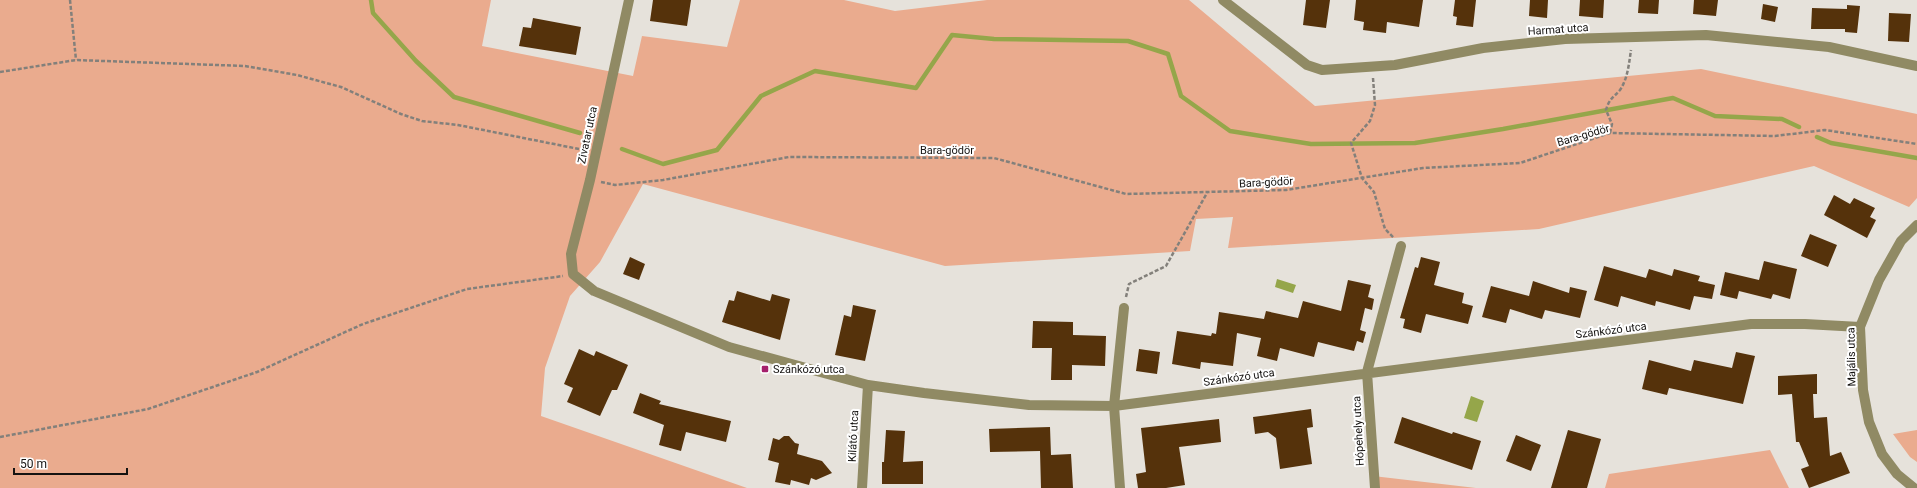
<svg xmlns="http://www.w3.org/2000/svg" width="1917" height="488" viewBox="0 0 1917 488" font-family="Roboto,sans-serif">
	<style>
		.green { fill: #eaab8e }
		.water { fill: #95a64a }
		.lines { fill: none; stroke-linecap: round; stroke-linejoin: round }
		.stream { stroke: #95a64a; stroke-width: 4.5 }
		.building { fill: #55320b }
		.path { stroke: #83807b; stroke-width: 2.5; stroke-dasharray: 4 2; stroke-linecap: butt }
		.street { stroke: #908a64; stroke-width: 10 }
		.poi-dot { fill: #a5206c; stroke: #fff; stroke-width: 1.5 }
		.labels { text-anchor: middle; stroke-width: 4; stroke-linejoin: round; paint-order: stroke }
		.street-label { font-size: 11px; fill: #151311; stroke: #fff }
		.poi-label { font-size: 11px; fill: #151311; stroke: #fff; text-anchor: start }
	</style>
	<rect width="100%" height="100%" fill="#e6e2db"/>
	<path class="green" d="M0 0H491L482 46 633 76 642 36 727 47 740 0H844L895 11 987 0H1189L1315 106 1701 69 1917 114V198L1909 207 1814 166 1539 229 1228 248 1233 217 1196 219 1190 251 945 266 643 184 600 262 570 296 545 368 541 416 747 488H0Z
		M1917 430V462L1910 457 1893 434Z
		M1770 450 1789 488H1605L1609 474Z
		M1373 476 1476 488H1375Z"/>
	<path class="water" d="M1277 279 1296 285 1293 293 1275 287Z
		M1471 396 1484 401 1477 422 1464 418Z"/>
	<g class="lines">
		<path class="stream" d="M371 0 373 13 416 61 454 97 580 133
			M1817 137 1831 143 1917 158
			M622 149 663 164 717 150 761 96 815 71 916 88 952 35 994 39 1128 41 1168 54 1181 96 1230 131 1311 144 1415 143 1503 129 1673 98 1715 116 1782 119 1799 127"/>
	</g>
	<path class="building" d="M653 0H691L687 26 650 21Z
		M1306 0H1330L1326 28 1303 25Z
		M1356 0H1423L1419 27 1387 22 1386 33 1363 30 1364 22 1354 20Z
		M1455 0H1476L1473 27 1456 25 1457 17 1453 16Z
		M1530 0H1548L1547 18 1529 16Z
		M1580 0H1604L1603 18 1579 16Z
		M1639 0H1659L1658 14 1638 13Z
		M1694 0H1718L1716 16 1693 14Z
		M1763 4 1778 7 1775 22 1761 19Z
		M1847 5 1860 6 1857 33 1845 32V29H1811L1812 8 1847 9Z
		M1889 13 1911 14 1909 42 1888 41Z
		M533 18 581 27 576 55 519 46 523 27 531 28Z
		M1834 195 1850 204 1854 198 1875 208 1870 217 1876 220 1867 238 1824 215Z
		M1810 234 1837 245 1828 267 1801 256Z
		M630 257 645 264 639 280 623 274Z
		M1421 257 1440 262 1434 285 1464 293 1462 303 1473 306 1468 324 1426 314 1421 333 1403 328 1405 319 1400 318 1415 267 1418 268Z
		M1764 261 1797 269 1790 299 1773 294 1771 299 1739 291 1737 299 1720 295 1725 272 1759 280Z
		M1604 266 1646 278 1649 269 1672 276 1674 269 1700 276 1698 281 1715 285 1712 299 1694 296 1690 310 1656 301 1655 306 1621 296 1618 307 1594 300Z
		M1348 280 1371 285 1368 297 1374 299 1372 310 1365 308 1360 330 1366 332 1363 343 1357 341 1354 351 1318 342 1314 357 1280 348 1277 361 1257 356 1261 338 1237 333 1233 366 1201 362 1200 369 1172 364 1177 331 1211 336 1212 333 1216 334 1219 312 1264 319 1266 311 1298 318 1303 301 1341 311Z
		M1533 281 1569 293 1570 287 1587 291 1580 318 1545 310 1542 319 1510 309 1506 323 1482 317 1491 286 1529 296Z
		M737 291 770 301 772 294 790 299 780 340 722 322 729 300 734 301Z
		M853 305 876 310 865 361 835 355 844 315 851 317Z
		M1033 321 1073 322V335L1106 336 1105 366 1072 365V380H1051L1052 348H1032Z
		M579 349 594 356 596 351 628 365 617 390H612L600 416 567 402 573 388 564 384Z
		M1139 349 1160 352 1157 374 1136 371Z
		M1736 352 1755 356 1743 404 1669 388 1667 395 1642 389 1649 360 1691 371 1694 360 1732 368Z
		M1817 374V394H1813L1814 418 1827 417 1830 456 1841 452 1850 473 1809 488 1801 469 1809 466 1799 442H1796L1792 394 1778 395V376Z
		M640 393 661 401 659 404 731 421 726 442 686 432 681 451 659 445 664 425 633 413Z
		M1311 409 1313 427 1307 428 1312 464 1280 469 1276 438 1268 432 1255 434 1253 417Z
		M1402 417 1452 434 1453 432 1481 441 1472 470 1394 443Z
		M1219 419 1221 442 1179 447 1185 485 1166 488H1138L1136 474 1146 472 1141 428Z
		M1050 427 1051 455 1071 454 1073 488H1041L1040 451 990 452 989 429Z
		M886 430 905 431 903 462 923 461V484H882V462H884Z
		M1568 430 1601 439 1587 488H1551Z
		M1516 435 1541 445 1531 471 1506 461Z
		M784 436H789L795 443 799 444 797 454 822 461 832 473 816 480 811 478 809 485 791 480 790 485 775 482 779 463 768 460 773 438 779 440Z"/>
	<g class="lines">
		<path class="path" d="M70 0 76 60
			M0 72 76 60 245 66 297 75 341 87 401 114 422 121 458 125 584 150
			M1373 78 1375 105 1370 121 1351 143 1362 178 1374 192 1385 229 1394 238
			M1610 133 1612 124 1606 110C1609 99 1613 98 1620 90 1628 78 1629 63 1631 50
			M601 182 615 185 663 180 789 157 994 158 1126 194 1286 190 1423 168 1520 163 1610 133 1775 136 1825 130 1917 144
			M1126 297 1129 284 1166 266 1207 193
			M0 437 148 409 257 372 363 324 467 289 563 276"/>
		<path class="street" d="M629 0 590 180 571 254 573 274 594 291 729 347 868 385 924 393 1029 405 1114 406 1751 324H1805L1860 327
			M1223 0 1307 65 1322 70 1395 65 1483 48 1565 39 1706 35 1829 47 1917 66
			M862 488 868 385
			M1120 488 1114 406 1124 308
			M1375 488 1367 372 1401 246
			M1914 488 1897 474 1882 454 1869 422 1863 390 1860 327 1879 280 1901 241 1917 225"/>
	</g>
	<rect class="poi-dot" x="761" y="365" width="8" height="8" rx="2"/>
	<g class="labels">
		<g class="street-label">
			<text transform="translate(1558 29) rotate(-4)" y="4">Harmat utca</text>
			<text transform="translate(587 135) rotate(-78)" y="4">Zivatar utca</text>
			<text transform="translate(1583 135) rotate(-16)" y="4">Bara-gödör</text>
			<text x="947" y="154">Bara-gödör</text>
			<text transform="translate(1266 182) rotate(-3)" y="4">Bara-gödör</text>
			<text transform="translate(1611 330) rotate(-7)" y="4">Szánkózó utca</text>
			<text transform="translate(1851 357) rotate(-91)" y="4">Majális utca</text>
			<text transform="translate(1239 377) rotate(-8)" y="4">Szánkózó utca</text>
			<text transform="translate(1358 431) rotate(-93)" y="4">Hópehely utca</text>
			<text transform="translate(853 436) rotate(-87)" y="4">Kilátó utca</text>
		</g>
		<g class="poi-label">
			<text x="773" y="373">Szánkózó utca</text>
		</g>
	</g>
	<path d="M14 468v6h113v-6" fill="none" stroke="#151311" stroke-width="2"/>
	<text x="20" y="468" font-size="12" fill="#151311" stroke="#ffffff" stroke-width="3" paint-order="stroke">50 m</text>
</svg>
